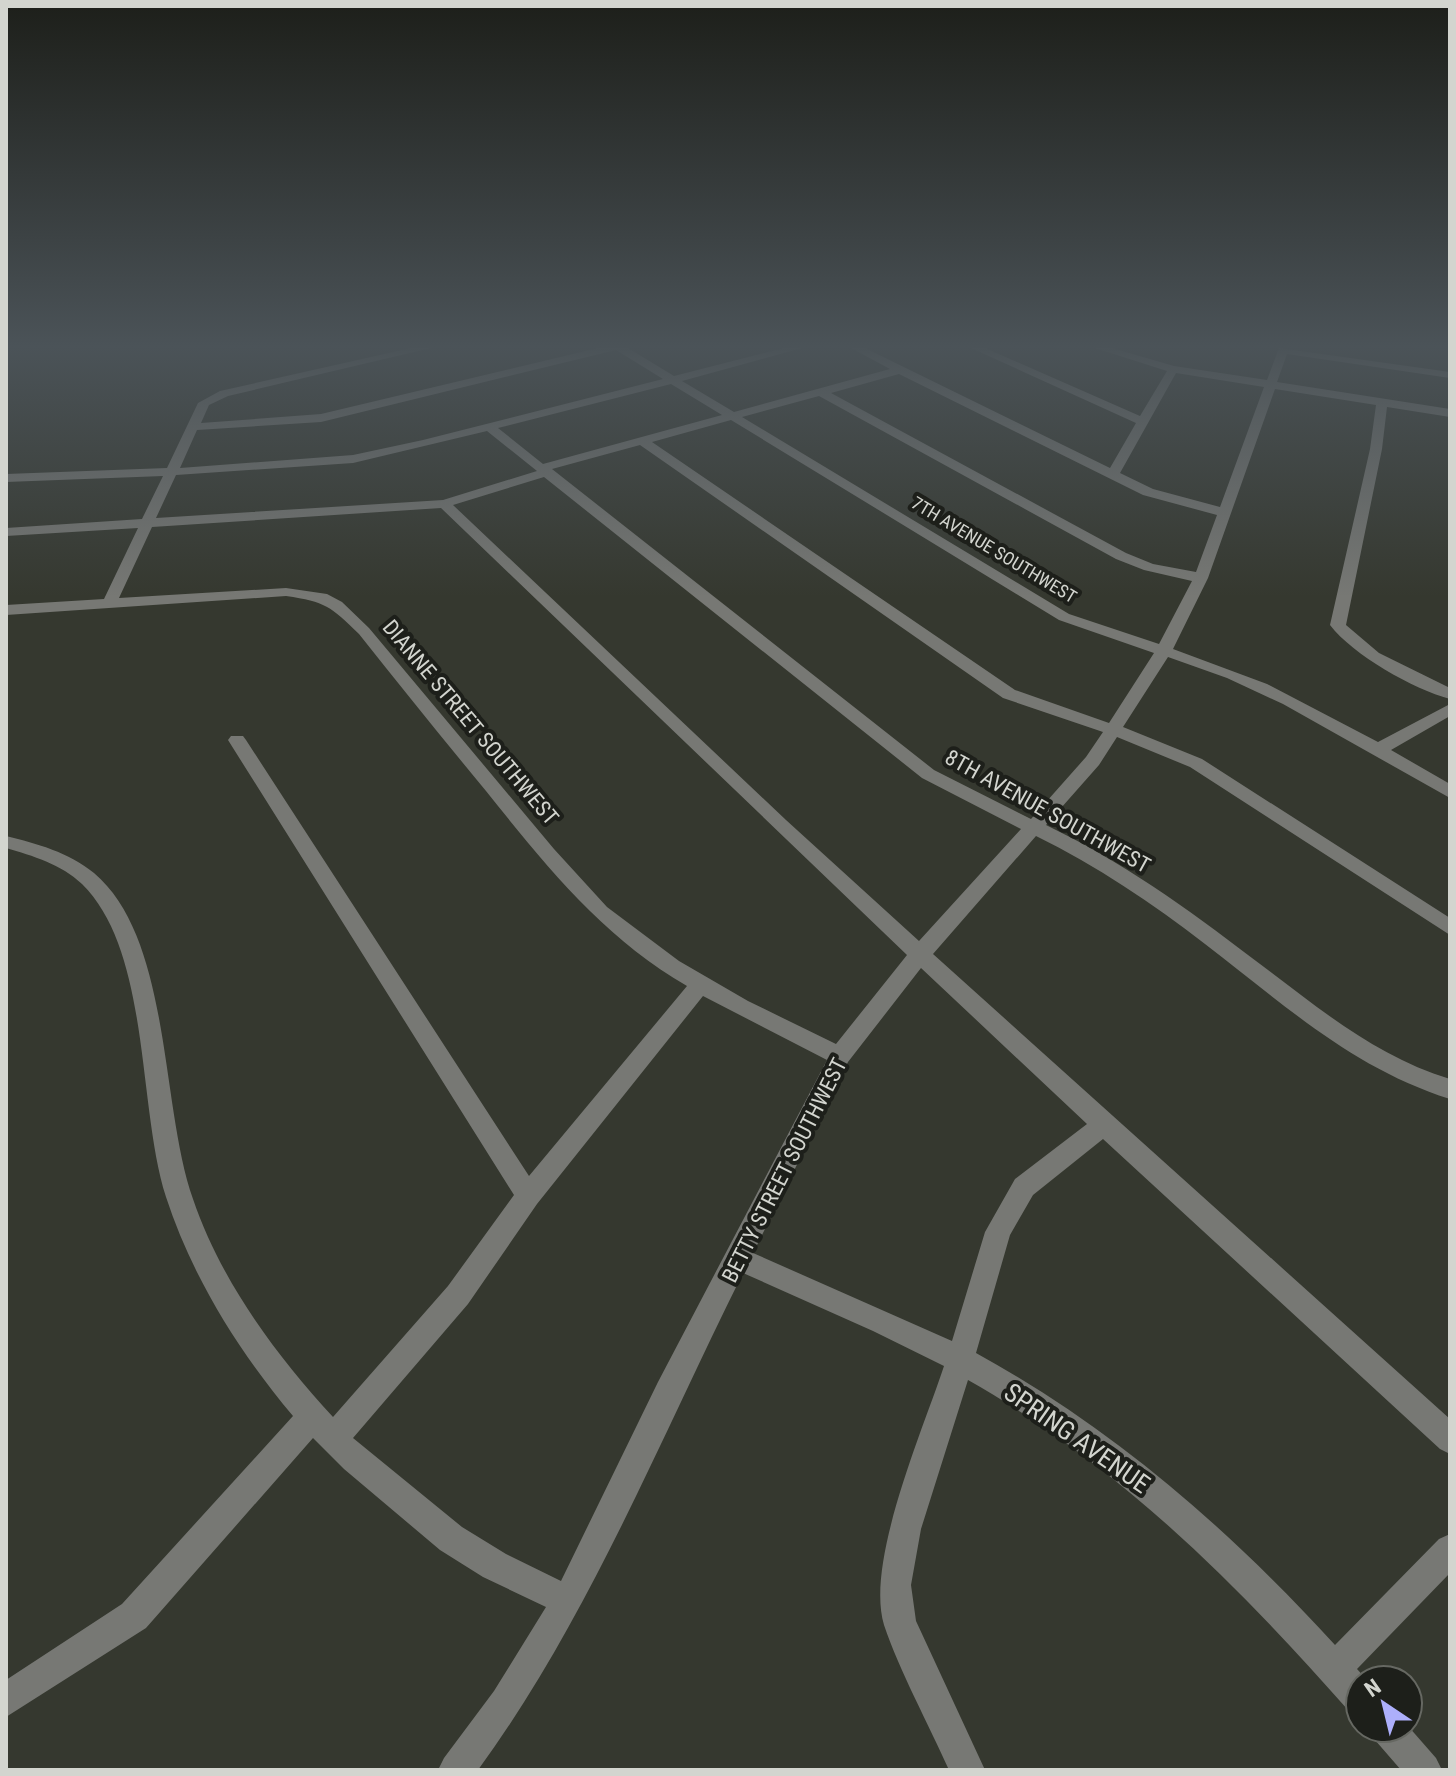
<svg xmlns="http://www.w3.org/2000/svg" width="1456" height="1776" viewBox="0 0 1456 1776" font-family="'Roboto Condensed',sans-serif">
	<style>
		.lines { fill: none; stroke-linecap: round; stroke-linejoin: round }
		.minor { fill: #777874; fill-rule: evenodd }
		.labels { text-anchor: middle; stroke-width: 8; stroke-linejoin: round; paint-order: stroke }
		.far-street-label { font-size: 18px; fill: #d3d5cf; stroke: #1d1f1a }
		.street-label { font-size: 22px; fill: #d3d5cf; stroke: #1d1f1a }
		.near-street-label { font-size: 26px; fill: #d3d5cf; stroke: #1d1f1a }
	</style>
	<rect width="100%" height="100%" fill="#35382f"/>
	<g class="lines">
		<path class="minor" d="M411 348H431L228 396 209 405 201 423 321 414 598 348H628L674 376 784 348H802L682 381 734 412 890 369 851 348H865L1110 468 1136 423 971 348H985L1140 416 1167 371 1095 348H1112L1174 366 1267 380 1279 348 1450 372V378L1287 354 1277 382 1450 409V417L1387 407 1382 449 1346 625 1379 653 1450 688V699C1413 689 1353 655 1330 625L1370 449 1376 405 1275 389 1208 578 1173 649 1267 684 1378 742 1450 704V716L1391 750 1450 784V798L1283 704 1227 678 1168 657 1123 727 1202 759 1450 918V935L1190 767 1117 737 1099 765 1046 825C1121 861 1187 908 1252 958 1315 1005 1374 1056 1450 1079V1099C1352 1068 1285 1005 1205 944 1152 903 1097 866 1036 836L933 954 1450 1419V1454L1440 1449 1103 1139 1033 1195 1010 1235 976 1353C1113 1428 1230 1530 1335 1645L1439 1539 1450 1534V1573L1357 1669 1367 1680H1360V1715L1348 1710C1236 1583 1117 1464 968 1380L921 1529 911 1585 916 1621 985 1770H949C929 1725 899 1670 884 1625 865 1562 923 1430 944 1366L873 1331 743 1273C659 1441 589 1618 478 1770H438L444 1758 494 1691 546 1607 483 1577 440 1550 344 1469 313 1438 146 1628 6 1717V1680L122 1604 293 1416C239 1352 192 1277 166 1197 137 1106 151 952 82 884 61 864 33 856 6 848V836C38 844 68 852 94 873 172 939 160 1106 193 1199 221 1281 275 1354 333 1417L448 1286 514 1195 228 740 231 736H243L246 740 529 1176 687 986C603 937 546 866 486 791 443 739 401 687 359 634 330 606 326 602 286 596L6 615V605L104 599 138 528 6 536V528L142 519 163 476 6 482V474L167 468 198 403 220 391ZM616 350 663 379 423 440 353 455 180 468 197 430 321 422ZM1176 373 1264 387 1220 507 1153 489 1120 473ZM899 374 1143 495 1217 515 1196 572 1153 564 1126 553 831 393ZM671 384 722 415 543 464 498 428ZM819 396 1116 559 1144 570 1192 581 1159 644 1069 614 742 417ZM731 420 1059 620 1154 653 1109 723 1015 690 652 442ZM487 431 537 471 443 500 156 518 176 475 353 463ZM640 445 1003 698 1103 732 1086 757 1031 819 934 770 552 469ZM544 477 922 778 1021 829 919 941 786 820 453 505ZM441 508 907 955 836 1044 748 1001 679 961 607 907 554 849 369 628 342 602 327 594 286 588 119 598 152 527ZM921 968 1087 1124 1015 1179 985 1232 952 1341 753 1253 848 1062ZM703 996 827 1060 658 1382 561 1581 506 1554 462 1527 353 1438 468 1304 537 1204Z
			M1408 1726 1436 1758 1442 1770H1401L1375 1740 1370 1728Z"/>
	</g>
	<linearGradient id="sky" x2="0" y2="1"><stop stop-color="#1d1f1a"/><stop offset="0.58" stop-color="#4b5358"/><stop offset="1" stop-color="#4b5358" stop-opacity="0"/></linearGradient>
	<rect width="1456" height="597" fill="url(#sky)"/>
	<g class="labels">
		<g class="far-street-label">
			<text transform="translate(994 550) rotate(31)" y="6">7TH AVENUE SOUTHWEST</text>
		</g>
		<g class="street-label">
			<text transform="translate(471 722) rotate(50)" y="8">DIANNE STREET SOUTHWEST</text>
			<text transform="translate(1048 811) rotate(29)" y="8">8TH AVENUE SOUTHWEST</text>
			<text transform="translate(784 1170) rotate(-63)" y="8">BETTY STREET SOUTHWEST</text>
		</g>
		<g class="near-street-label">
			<text transform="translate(1077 1438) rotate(35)" y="9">SPRING AVENUE</text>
		</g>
	</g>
	<rect width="1456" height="1776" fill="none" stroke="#d3d5cf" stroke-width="16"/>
	<g transform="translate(1384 1704) rotate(325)"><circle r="38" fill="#1d1f1a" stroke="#666862" stroke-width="2"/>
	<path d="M0-6L14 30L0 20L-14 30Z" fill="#adaffb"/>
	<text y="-12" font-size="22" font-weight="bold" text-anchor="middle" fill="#d3d5cf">N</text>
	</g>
</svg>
